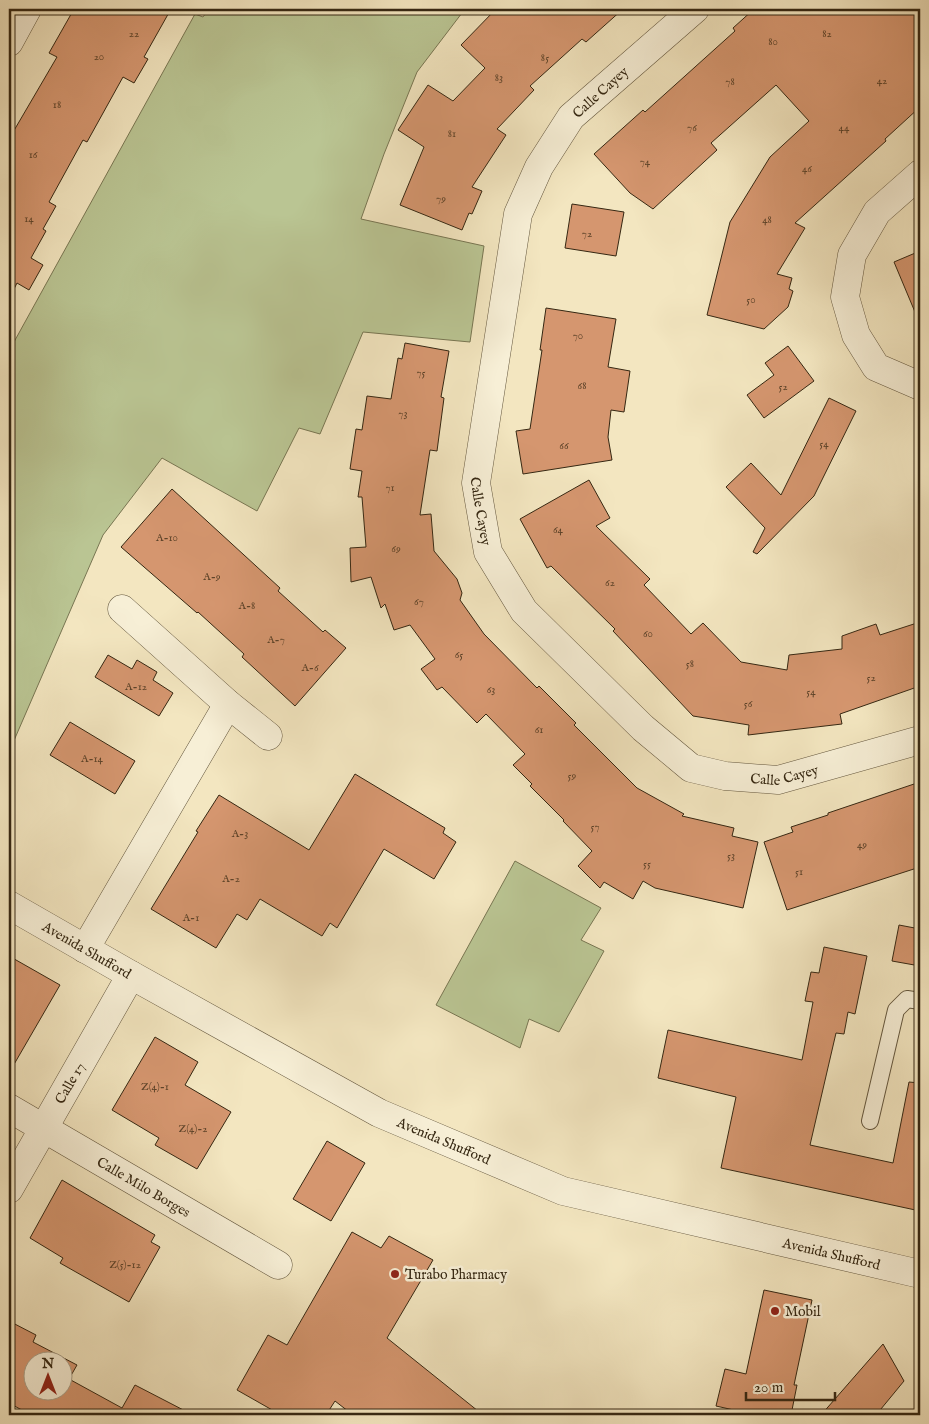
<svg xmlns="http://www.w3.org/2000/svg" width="929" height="1424" viewBox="0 0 929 1424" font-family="'IM FELL English',serif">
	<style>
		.green { fill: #bac593; stroke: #787652 }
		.building { fill: #d5966f; stroke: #352712; fill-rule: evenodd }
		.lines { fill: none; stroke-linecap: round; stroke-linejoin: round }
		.service-casing { stroke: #64573e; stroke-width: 18 }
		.minor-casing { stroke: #64573e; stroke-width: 29 }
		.tertiary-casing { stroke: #64573e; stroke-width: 29 }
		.service { stroke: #f7efd6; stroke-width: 16 }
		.minor { stroke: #f7efd6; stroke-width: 28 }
		.tertiary { stroke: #f7efd6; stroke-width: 28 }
		.poi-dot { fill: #8f2418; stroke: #f7efd6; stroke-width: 2 }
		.labels { text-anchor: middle; stroke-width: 5; stroke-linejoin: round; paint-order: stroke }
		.number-label { font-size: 11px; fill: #5d4329 }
		.street-label { font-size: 14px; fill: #352712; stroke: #f7efd6 }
		.poi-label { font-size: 14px; fill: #352712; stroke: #f7efd6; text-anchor: start }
	</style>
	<rect width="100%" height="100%" fill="#f3e6c0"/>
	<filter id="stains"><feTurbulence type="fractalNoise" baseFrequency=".004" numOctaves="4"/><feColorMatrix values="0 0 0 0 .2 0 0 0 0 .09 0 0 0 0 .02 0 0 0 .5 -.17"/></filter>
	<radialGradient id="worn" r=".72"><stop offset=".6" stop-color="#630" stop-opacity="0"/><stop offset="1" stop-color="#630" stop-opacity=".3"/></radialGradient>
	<path class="green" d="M209 9H465L417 72 384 154 361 219 484 246 470 342 363 332 320 434 299 428 257 511 162 458 103 535 9 752V351L195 14 203 17Z
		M515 861 601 908 581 940 604 951 559 1032 529 1019 520 1048 436 1005Z"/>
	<path class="building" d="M74 9H171L144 57 148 59 134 83 123 77 87 142 83 140 49 202 56 206 43 229 46 231 31 258 43 265 29 290 17 283 9 299V139L57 57 49 53Z
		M496 9H623L586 42 582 39 530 86 534 90 497 129 506 135 472 187 482 191 472 214 469 213 462 230 400 205 424 147 398 130 428 85 453 101 485 68 461 45Z
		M754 9H920V107L885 139 886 141 795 223 805 228 777 274 792 278 789 289 793 291 788 307 764 329 707 315 730 222 770 157 809 121 776 85 711 143 717 150 653 209 630 193 594 154 643 110 645 112 735 31 733 28Z
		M572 204 624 212 616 256 565 248Z
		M920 251V324L894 262Z
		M546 308 616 319 608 367 630 371 624 412 611 410 608 437 612 460 523 474 516 431 530 429 542 350H540Z
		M405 343 449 351 441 397 444 398 437 451 430 450 420 515 431 514 434 551 457 579 462 593 460 600 484 634 537 688 539 686 576 723 574 725 637 788 684 814 682 816 734 828 732 836 758 842 743 908 655 888 643 881 633 899 604 882 600 888 578 866 592 851 563 821 564 820 530 786 532 784 513 765 525 754 486 714 477 723 442 687 437 690 421 669 435 659 410 625 394 630 385 604 381 608 371 577 351 582 350 548 366 547 362 497H358L362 471 350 469 356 429 362 430 367 396 391 399 398 358 402 359Z
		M788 346 814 381 764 418 747 395 774 375 765 363Z
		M829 398 856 411 814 496 757 554 753 552 765 528 726 487 751 463 781 495Z
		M589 480 610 518 596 526 650 579 644 585 691 634 703 623 741 662 787 670 789 655 842 649V636L876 624 880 635 920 622V686L840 714 842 724 748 735 749 725 693 716 613 631 615 629 551 566 547 568 520 519Z
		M172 489 280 588 278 591 323 632 325 630 346 648 295 706 242 657 244 654 198 612 197 613 121 547Z
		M108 655 132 669 137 660 157 672 153 680 173 693 159 716 95 677Z
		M70 722 135 761 115 794 50 755Z
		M355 774 445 828 443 833 456 842 434 879 384 849 337 928 330 923 322 936 260 899 247 920 237 914 216 948 151 909 198 832 196 831 219 795 309 850Z
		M920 782V867L787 910 764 842 793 832 791 827 828 815V813Z
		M899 925 920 929V966L892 961Z
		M824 947 867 956 855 1014 848 1012 844 1034 836 1033 810 1145 893 1163 909 1082 920 1083V1211L721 1168 736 1097 658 1078 668 1030 802 1060 813 1002 805 1001 811 972 819 973Z
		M9 956 60 985 9 1073Z
		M155 1037 198 1062 185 1085 231 1112 197 1169 155 1145 159 1138 112 1110Z
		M327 1141 365 1163 331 1221 293 1199Z
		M62 1180 155 1235 151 1242 160 1247 129 1302 60 1263 63 1258 30 1238Z
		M352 1232 381 1248 389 1236 433 1260 387 1338 483 1415H353L335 1401 326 1415H281L237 1390 268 1335 287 1345Z
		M764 1290 812 1300 794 1385H797L791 1415H756L716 1406 725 1369 746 1374Z
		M9 1321 36 1335 33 1342 77 1365 69 1379 122 1408 135 1385 193 1415H31L9 1403ZM32 1362H62V1392H32Z
		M883 1344 904 1381 876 1415H821Z"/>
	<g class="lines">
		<defs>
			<path id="service" d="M870 1121 896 1010 907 999 920 1001"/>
			<g id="minor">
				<path id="s1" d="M695 9 571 117 539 167 518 214 476 483 488 552 524 611 643 728 691 768 725 776 778 780 920 740"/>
				<path d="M9 42 27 9"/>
				<path d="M920 174 877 212 852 255 845 297 856 335 876 367 920 386"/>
				<path d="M122 609 228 704 268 736"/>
				<path d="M85 949 228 704"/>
				<path id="s2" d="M9 1108 278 1265"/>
				<path id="s3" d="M9 1189 131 975"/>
			</g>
			<g id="tertiary">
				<path id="s4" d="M9 905 131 975 379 1113 563 1191 920 1274"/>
			</g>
		</defs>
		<use href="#service" class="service-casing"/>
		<use href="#minor" class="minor-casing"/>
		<use href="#tertiary" class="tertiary-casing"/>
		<use href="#service" class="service"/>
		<use href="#minor" class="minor"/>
		<use href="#tertiary" class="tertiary"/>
	</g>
	<g class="poi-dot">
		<circle cx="395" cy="1274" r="5"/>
		<circle cx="775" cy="1311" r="5"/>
	</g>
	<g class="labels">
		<g class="number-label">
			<text x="134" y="37">22</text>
			<text x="827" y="37">82</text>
			<text x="773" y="45">80</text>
			<text x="99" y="60">20</text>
			<text x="545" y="61">85</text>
			<text x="499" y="81">83</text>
			<text x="882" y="84">42</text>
			<text x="730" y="85">78</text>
			<text x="57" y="108">18</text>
			<text x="692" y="131">76</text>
			<text x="844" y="131">44</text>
			<text x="452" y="137">81</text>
			<text x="33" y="158">16</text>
			<text x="645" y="165">74</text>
			<text x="807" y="172">46</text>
			<text x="441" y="202">79</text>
			<text x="29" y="222">14</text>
			<text x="767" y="223">48</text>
			<text x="587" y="237">72</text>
			<text x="751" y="303">50</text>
			<text x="578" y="339">70</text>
			<text x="421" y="376">75</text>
			<text x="582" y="389">68</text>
			<text x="783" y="390">52</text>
			<text x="403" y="417">73</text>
			<text x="824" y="447">54</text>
			<text x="564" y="449">66</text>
			<text x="390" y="491">71</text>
			<text x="558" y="533">64</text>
			<text x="167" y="541">A-10</text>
			<text x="396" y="552">69</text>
			<text x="212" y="580">A-9</text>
			<text x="610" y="586">62</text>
			<text x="419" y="605">67</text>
			<text x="247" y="609">A-8</text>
			<text x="648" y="637">60</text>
			<text x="276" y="643">A-7</text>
			<text x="459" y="658">65</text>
			<text x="690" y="667">58</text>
			<text x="310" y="671">A-6</text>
			<text x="871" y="681">52</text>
			<text x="136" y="690">A-12</text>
			<text x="491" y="693">63</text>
			<text x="811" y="695">54</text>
			<text x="748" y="707">56</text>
			<text x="539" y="733">61</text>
			<text x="92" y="762">A-14</text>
			<text x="572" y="779">59</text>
			<text x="595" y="830">57</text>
			<text x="240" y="837">A-3</text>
			<text x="862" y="848">49</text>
			<text x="731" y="859">53</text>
			<text x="647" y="867">55</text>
			<text x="799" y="875">51</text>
			<text x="231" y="882">A-2</text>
			<text x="191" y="921">A-1</text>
			<text x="155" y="1090">Z(4)-1</text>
			<text x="193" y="1132">Z(4)-2</text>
			<text x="125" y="1268">Z(5)-12</text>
		</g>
		<g class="street-label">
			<text transform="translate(600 92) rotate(-42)" y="5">Calle Cayey</text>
			<text dy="5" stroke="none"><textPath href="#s1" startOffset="576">Calle Cayey</textPath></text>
			<text dy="5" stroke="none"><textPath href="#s1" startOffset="1011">Calle Cayey</textPath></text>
			<text dy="5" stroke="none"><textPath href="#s4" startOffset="90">Avenida Shufford</textPath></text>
			<text dy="5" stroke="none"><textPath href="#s3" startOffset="122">Calle 17</textPath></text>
			<text dy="5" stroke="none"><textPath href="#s4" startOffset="495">Avenida Shufford</textPath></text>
			<text dy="5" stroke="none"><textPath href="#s2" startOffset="156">Calle Milo Borges</textPath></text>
			<text dy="5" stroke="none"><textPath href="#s4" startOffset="900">Avenida Shufford</textPath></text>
		</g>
		<g class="poi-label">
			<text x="405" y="1279">Turabo Pharmacy</text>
			<text x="785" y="1316">Mobil</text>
		</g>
	</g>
	<rect width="929" height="1424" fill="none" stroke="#f3e6c0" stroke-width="30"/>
	<rect x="10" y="10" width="909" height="1404" fill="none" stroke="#352712" stroke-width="2.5"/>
	<rect x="15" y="15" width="899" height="1394" fill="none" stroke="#352712"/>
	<g transform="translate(48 1376)"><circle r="24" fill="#f7efd6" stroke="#a99f88"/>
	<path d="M0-4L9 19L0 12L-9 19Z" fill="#8f2418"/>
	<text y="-8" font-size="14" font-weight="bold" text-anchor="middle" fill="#352712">N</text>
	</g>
	<path d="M746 1392v8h89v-8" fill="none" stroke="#352712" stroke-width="2.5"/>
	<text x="754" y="1392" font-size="15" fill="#352712" stroke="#f7efd6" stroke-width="4" paint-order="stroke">20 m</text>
	<rect width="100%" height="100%" filter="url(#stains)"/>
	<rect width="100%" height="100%" fill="url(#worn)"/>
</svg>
